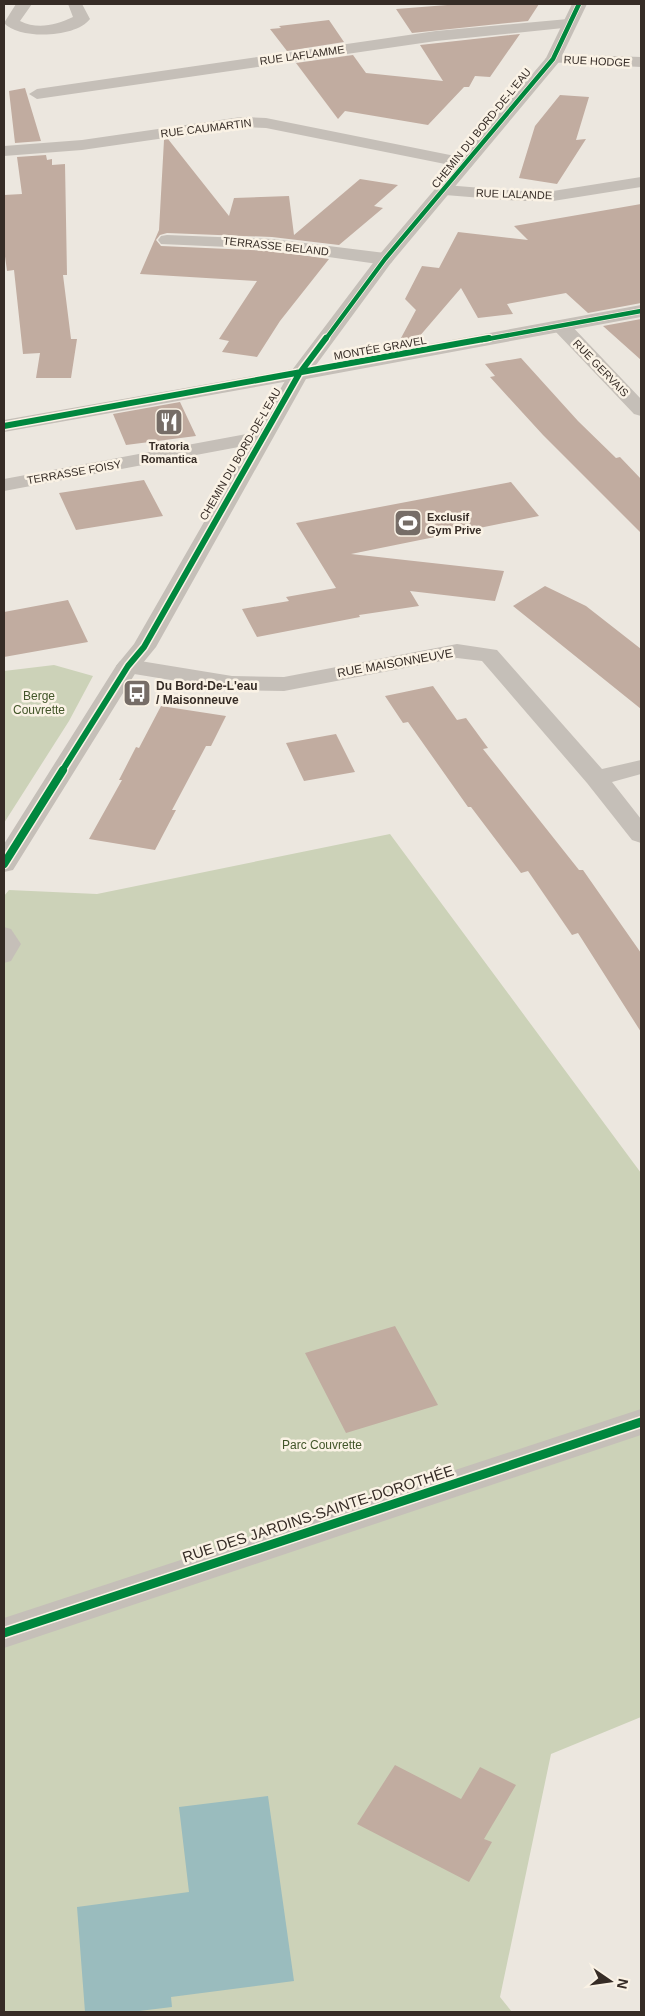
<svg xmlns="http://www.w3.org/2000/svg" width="645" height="2016" viewBox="0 0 645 2016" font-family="Helvetica,sans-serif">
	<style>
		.green { fill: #ccd2b8 }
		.water { fill: #9abcbe }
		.building { fill: #c1aca0 }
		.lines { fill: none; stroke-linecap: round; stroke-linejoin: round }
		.service { fill: #c5bfb8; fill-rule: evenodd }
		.minor { fill: #c5bfb8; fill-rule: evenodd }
		.tertiary { fill: #c5bfb8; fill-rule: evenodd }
		.cycleway-far3-casing { stroke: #faf2e5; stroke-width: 6 }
		.cycleway-far2-casing { stroke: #faf2e5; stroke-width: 9 }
		.cycleway-far1-casing { stroke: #faf2e5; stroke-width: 11 }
		.cycleway-casing { stroke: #faf2e5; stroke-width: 12 }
		.cycleway-far3 { stroke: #00873e; stroke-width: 4.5 }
		.cycleway-far2 { stroke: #00873e; stroke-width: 6 }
		.cycleway-far1 { stroke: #00873e; stroke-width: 8 }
		.cycleway { stroke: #00873e; stroke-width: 9 }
		.labels { text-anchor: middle; stroke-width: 5; stroke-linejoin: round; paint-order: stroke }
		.far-street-label { font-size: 11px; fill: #362c26; stroke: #faf2e5 }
		.far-poi-label { font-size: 11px; font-weight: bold; fill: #362c26; stroke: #faf2e5 }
		.street-label { font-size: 12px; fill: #362c26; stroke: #faf2e5 }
		.poi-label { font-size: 12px; font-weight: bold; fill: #362c26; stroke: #faf2e5; text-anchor: start }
		.park-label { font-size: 12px; fill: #425529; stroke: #faf2e5 }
		.near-street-label { font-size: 15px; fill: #362c26; stroke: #faf2e5 }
	</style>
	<rect width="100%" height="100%" fill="#ece7df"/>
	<path class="green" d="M54 665 93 676 69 721 4 823V671Z
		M390 834 641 1173V1717L551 1754 500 1997 512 2012H4V896L9 890 97 894Z"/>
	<path class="water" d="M268 1796 294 1981 171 1997 172 2007 131 2012H85L77 1907 189 1892 179 1807Z"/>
	<path class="building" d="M460 4H539L528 21 412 33 396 9Z
		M329 20 344 42 287 51 270 29 281 28 279 26Z
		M520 34 490 77 475 76 469 87H464L428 125 345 111 338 119 296 63 353 55 366 73 443 81 420 45Z
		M25 88 41 141 15 143 9 91Z
		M560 95 589 97 576 140 586 139 557 184 519 178 535 126Z
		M168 139 229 216 234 198 289 196 294 235 360 179 398 185 374 206 383 208 339 245 272 237 167 233 160 235 156 240 161 246 272 251 329 259 280 321 257 357 222 352 229 341 219 339 257 281 140 274 159 230 164 140Z
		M46 155 47 160 52 159V165L65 164 67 275H63L71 339H77L71 378H36L40 353 23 354 14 270 7 271 4 249V195L22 194 17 157Z
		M641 204V303L588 313 566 293 507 304 513 314 478 318 461 288 412 345 401 338 416 310 405 299 422 266 439 268 458 232 528 240 514 226Z
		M641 319V360L603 326Z
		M521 358 578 421 616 458 620 457 641 479V533L543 435 490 377 495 376 485 364Z
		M180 402 196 436 126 445 113 414Z
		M144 480 163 516 76 530 59 493Z
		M511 482 539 516 351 554 504 571 495 601 410 591 419 606 359 615 360 617 257 637 242 609 289 601 286 597 336 588 296 523Z
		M545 586 586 606 641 649V709L513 606Z
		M68 600 88 642 4 657V612Z
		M433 686 457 720 466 718 488 748 483 749 579 870H583L641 953V1032L578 933 572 935 528 871 521 873 471 807H468L408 722 403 723 385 696Z
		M161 706 226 716 211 746H206L172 810H176L155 850 89 839 122 780H119L136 747 139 748Z
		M336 734 355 772 304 781 286 743Z
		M395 1326 438 1405 346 1433 305 1353Z
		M395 1765 461 1799 480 1767 516 1785 484 1839 492 1842 469 1882 357 1824Z"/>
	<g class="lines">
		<path class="service" d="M4 927 11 929 21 944 11 961 4 963Z"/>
		<path class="minor" d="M16 4H32L20 21C38 30 56 25 73 17L68 4H82L90 19C76 38 19 40 4 23Z
			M568 19 576 24 573 27 436 41 37 99 29 94 37 89 436 31Z
			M553 54 641 57V67L547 62 545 59Z
			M241 117 266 118 465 158 471 159 474 163 471 167 465 168 266 128 241 127 82 150 4 156V146L82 140Z
			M641 177V187L553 201H521L445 195 439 194 436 190 439 186 445 185 521 191H553Z
			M167 235 272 239 385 253 391 255 394 259 391 263 385 265 272 249 161 244 158 240 161 236Z
			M561 320 568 322 641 399V416L634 414 554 330 551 326 554 322Z
			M299 368 306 370 309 374 306 378 4 432V420Z
			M263 431 270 433 273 437 270 441 4 491V479Z
			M457 644 497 650 602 769 641 760V774L612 782 641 819V843L632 840 587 783 482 661 457 658 284 691 232 690 128 673 120 671 116 666 120 661 128 659 232 676 284 677Z
			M641 1409V1435L4 1648V1618Z"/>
		<path class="tertiary" d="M572 4H587L559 62 391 263 316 365 641 305V317L306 379 156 647 138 669 13 870 4 872V844L116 666 134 644 289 374 379 255 546 58Z"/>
		<defs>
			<path id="cycleway-far3" d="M325 340 385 259 553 59 579 4
				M482 340 641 311"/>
			<path id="cycleway-far2" d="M4 426 489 338
				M62 771 128 666 144 647 299 374 326 338"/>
			<path id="cycleway-far1" d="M4 864 63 770"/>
			<path id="cycleway" d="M4 1633 641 1422"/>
		</defs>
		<use href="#cycleway-far3" class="cycleway-far3-casing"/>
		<use href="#cycleway-far2" class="cycleway-far2-casing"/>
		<use href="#cycleway-far1" class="cycleway-far1-casing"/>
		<use href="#cycleway" class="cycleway-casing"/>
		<use href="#cycleway-far3" class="cycleway-far3"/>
		<use href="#cycleway-far2" class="cycleway-far2"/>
		<use href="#cycleway-far1" class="cycleway-far1"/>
		<use href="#cycleway" class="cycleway"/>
	</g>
	<defs>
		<symbol id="restaurant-square" viewBox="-11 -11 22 22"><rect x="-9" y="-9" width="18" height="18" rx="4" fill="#766d67" stroke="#faf2e5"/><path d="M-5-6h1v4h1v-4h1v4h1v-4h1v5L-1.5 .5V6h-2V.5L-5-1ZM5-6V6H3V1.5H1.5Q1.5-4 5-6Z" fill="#fff"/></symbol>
		<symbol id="stadium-square" viewBox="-11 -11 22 22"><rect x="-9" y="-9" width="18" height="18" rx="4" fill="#766d67" stroke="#faf2e5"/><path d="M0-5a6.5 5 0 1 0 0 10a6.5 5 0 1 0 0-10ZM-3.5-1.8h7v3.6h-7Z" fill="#fff"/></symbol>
		<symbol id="bus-square" viewBox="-11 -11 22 22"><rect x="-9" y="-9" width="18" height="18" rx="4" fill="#766d67" stroke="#faf2e5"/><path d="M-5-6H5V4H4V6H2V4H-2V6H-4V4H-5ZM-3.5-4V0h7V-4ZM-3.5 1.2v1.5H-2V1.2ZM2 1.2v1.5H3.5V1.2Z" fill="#fff"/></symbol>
	</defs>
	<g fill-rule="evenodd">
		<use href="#restaurant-square" x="153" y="406" width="32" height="32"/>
		<use href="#stadium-square" x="392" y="507" width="32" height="32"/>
		<use href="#bus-square" x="121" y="677" width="32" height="32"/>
	</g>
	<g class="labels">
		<g class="far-street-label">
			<text transform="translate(302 55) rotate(-8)" y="4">RUE LAFLAMME</text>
			<text transform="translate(597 61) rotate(3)" y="4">RUE HODGE</text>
			<text transform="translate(206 128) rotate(-7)" y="4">RUE CAUMARTIN</text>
			<text transform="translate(481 128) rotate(-51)" y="4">CHEMIN DU BORD-DE-L'EAU</text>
			<text transform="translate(514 194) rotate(2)" y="4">RUE LALANDE</text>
			<text transform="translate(276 246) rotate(6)" y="4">TERRASSE BELAND</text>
			<text transform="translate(380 348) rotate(-10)" y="4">MONTÉE GRAVEL</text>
			<text transform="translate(601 368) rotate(46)" y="4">RUE GERVAIS</text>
			<text transform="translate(240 454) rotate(-60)" y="4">CHEMIN DU BORD-DE-L'EAU</text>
			<text transform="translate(74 472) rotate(-10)" y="4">TERRASSE FOISY</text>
		</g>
		<g class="far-poi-label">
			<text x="169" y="450">Tratoria<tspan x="169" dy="13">Romantica</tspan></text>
			<text x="427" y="521" text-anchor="start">Exclusif<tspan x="427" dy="13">Gym Prive</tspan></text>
		</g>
		<g class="street-label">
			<text transform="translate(395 663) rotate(-10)" y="4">RUE MAISONNEUVE</text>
		</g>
		<g class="poi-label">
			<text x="156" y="690">Du Bord-De-L'eau<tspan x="156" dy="14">/ Maisonneuve</tspan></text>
		</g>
		<g class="park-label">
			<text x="39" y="700">Berge<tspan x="39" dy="14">Couvrette</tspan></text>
			<text x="322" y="1449">Parc Couvrette</text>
		</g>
		<g class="near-street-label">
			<text transform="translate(318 1514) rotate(-18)" y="5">RUE DES JARDINS-SAINTE-DOROTHÉE</text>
		</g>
	</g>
	<rect width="645" height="2016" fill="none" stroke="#362c26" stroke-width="10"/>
	<g transform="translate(610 1981) rotate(103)" stroke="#faf2e5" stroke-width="4" paint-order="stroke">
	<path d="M0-4L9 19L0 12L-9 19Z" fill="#362c26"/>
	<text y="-8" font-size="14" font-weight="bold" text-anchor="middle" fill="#362c26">N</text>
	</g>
</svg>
